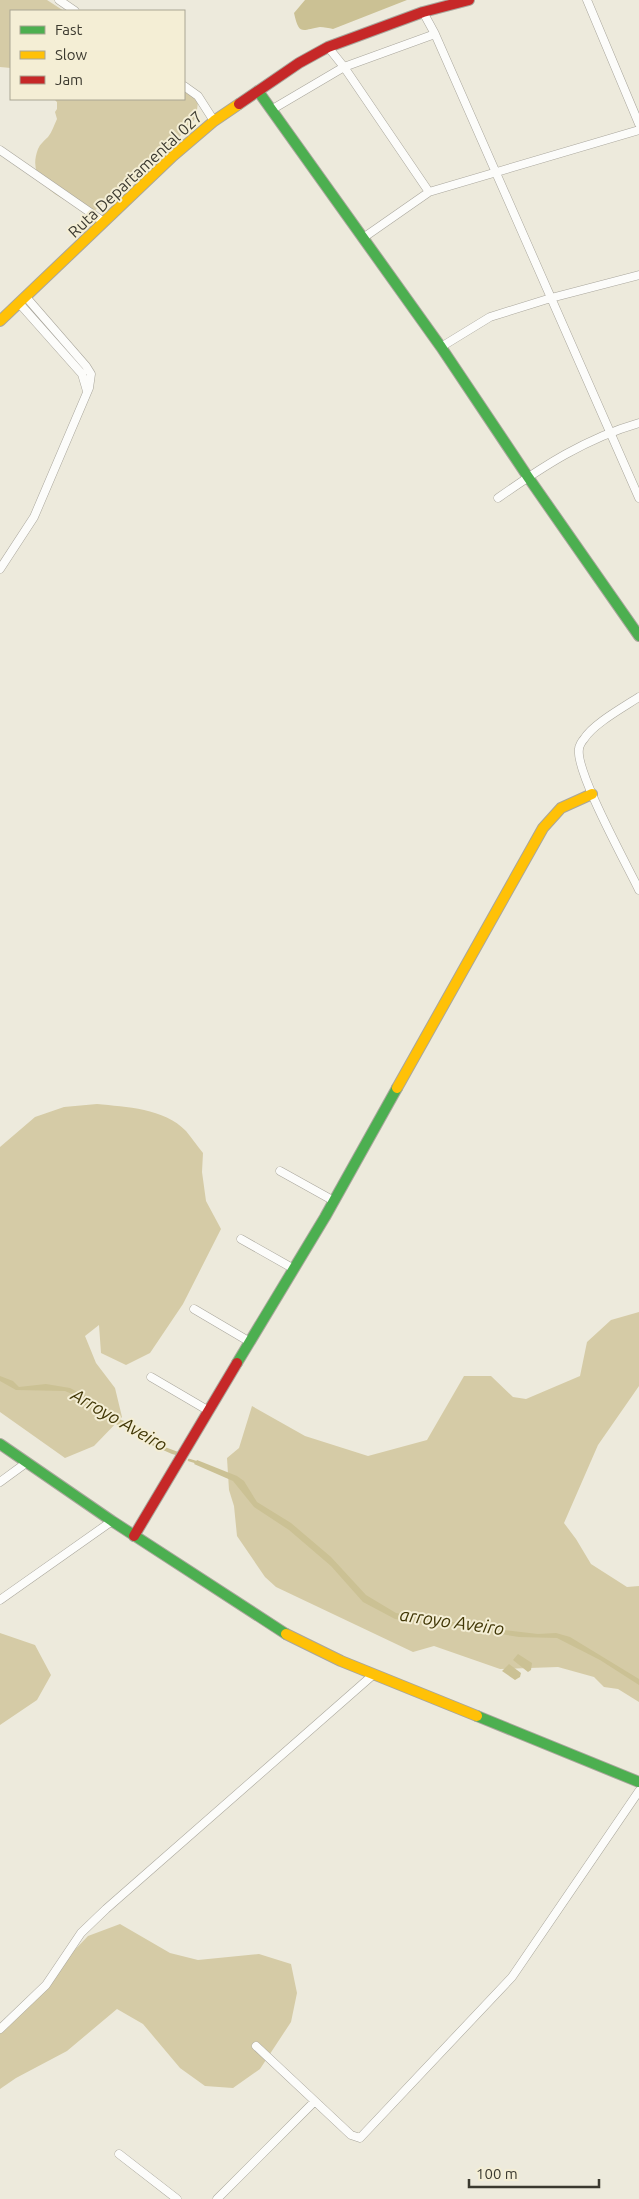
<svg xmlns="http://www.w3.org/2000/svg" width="639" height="2199" viewBox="0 0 639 2199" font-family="Ubuntu,sans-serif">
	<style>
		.forest { fill: #d5cba6 }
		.water { fill: #cbc194 }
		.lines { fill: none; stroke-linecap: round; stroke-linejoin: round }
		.stream { stroke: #cbc194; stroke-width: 2.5 }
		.street-casing { stroke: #a9a69c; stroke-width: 9 }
		.fast-casing { stroke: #a9a69c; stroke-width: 12 }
		.slow-casing { stroke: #a9a69c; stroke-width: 12 }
		.jam-casing { stroke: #a9a69c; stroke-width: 12 }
		.street { stroke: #fcfcfa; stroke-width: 8 }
		.fast { stroke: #4caf50; stroke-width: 10 }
		.slow { stroke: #ffc107; stroke-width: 10 }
		.jam { stroke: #c62828; stroke-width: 10 }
		.labels { text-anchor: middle; stroke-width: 4; stroke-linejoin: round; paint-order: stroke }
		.street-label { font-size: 16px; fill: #3b392f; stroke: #f4eed5 }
		.water-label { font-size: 18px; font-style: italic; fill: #413706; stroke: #f4eed5 }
	</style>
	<rect width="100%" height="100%" fill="#edeadc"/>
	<path class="forest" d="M0 0H47L64 11H11V68L0 67Z
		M184 86 198 102 196 117 192 123 152 167 121 188 93 212C66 202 24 185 38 149 40 144 44 141 48 137 52 132 54 125 57 119L55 112 57 109V102L54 99H184Z
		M97 1104C126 1107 164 1108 186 1131 192 1138 197 1146 203 1153L202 1172 206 1201 221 1229 183 1304 150 1353 126 1365 101 1353 99 1325 85 1336 96 1363 115 1388 122 1417 94 1446 65 1458 0 1412V1147L35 1117 64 1107Z
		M639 1312V1386L598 1445 564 1523 576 1539 591 1564 627 1587 639 1586V1702L618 1689 604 1687 594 1677 558 1667 500 1669 434 1646 413 1652 276 1587 265 1577 237 1536 234 1506 229 1490 227 1458 239 1448 252 1406 305 1436 368 1456 427 1440 464 1376H491L513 1397 526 1399 580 1376 587 1342 611 1320Z
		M0 1633 35 1645 51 1675 37 1700 0 1725Z
		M120 1924 170 1953 198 1960 259 1954 291 1964 297 1993 291 2022 260 2069 233 2088 205 2086 180 2068 143 2024 117 2009 67 2051 16 2078 0 2089V2026L24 2009 66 1959 88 1936Z"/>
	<path class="water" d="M305 0H407L333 29C329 28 324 27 320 27 302 30 299 36 294 13Z
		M0 1376 13 1381 19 1387 46 1384 70 1388 85 1396 105 1414 130 1423 154 1443 181 1453 180 1456 172 1454 147 1443 134 1432 100 1417 72 1394 65 1391 16 1390 0 1381Z
		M197 1460 237 1476 244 1481 257 1502 291 1523 331 1557 366 1595 396 1613 431 1619 429 1624 395 1619 363 1602 331 1566 289 1530 254 1507 233 1481 194 1464Z
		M440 1620 503 1630 538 1634 556 1633 570 1637 639 1679V1685L600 1660 557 1638 519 1637 439 1624Z
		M518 1654 532 1663 531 1670 528 1672 513 1660Z
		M509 1664 521 1673 520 1677 515 1680 502 1671Z"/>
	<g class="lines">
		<path class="stream" d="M189 1460 199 1463
			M429 1622 441 1624"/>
		<defs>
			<path id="street" d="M59 0 75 11
				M587 0 639 124
				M423 12 435 34 639 498
				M328 47 344 67 429 192 639 130
				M184 86 198 96 214 121
				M271 110 344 67 435 34
				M0 150 104 222
				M363 238 429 192
				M19 303 82 374 87 391
				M441 347 490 317 551 298 639 275
				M498 498C542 467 586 438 639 423
				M0 569 34 517 89 388 91 374 86 366 26 297
				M639 697C624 707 593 724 584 739 582 741 579 746 579 749 575 771 627 865 639 890
				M280 1171 334 1201
				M241 1239 294 1269
				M194 1309 250 1342
				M151 1377 209 1411
				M0 1482 26 1463
				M0 1600 112 1521
				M0 2029 46 1985 81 1933 106 1909 374 1674
				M256 2046 351 2135 360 2138 512 1977 639 1791
				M119 2154 177 2199
				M217 2199 314 2102"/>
			<path id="fast" d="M258 91 441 347 528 477 639 636
				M237 1363 325 1217 397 1088
				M0 1444 112 1521 286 1634
				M477 1716 639 1782"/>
			<path id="slow" d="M0 321 173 156 214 121 239 104
				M397 1088 543 828 561 808 592 794
				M286 1634 341 1661 477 1716"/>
			<path id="jam" d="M239 104 299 63 328 47 423 12 469 0
				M134 1536 237 1363"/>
		</defs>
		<use href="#street" class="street-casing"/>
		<use href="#fast" class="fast-casing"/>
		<use href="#slow" class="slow-casing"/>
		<use href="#jam" class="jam-casing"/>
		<use href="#street" class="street"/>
		<use href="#fast" class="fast"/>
		<use href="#slow" class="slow"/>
		<use href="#jam" class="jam"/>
	</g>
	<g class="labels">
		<g class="street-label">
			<text transform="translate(135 174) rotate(-43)" y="6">Ruta Departamental 027</text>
		</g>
		<g class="water-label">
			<text transform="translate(119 1420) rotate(30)" y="6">Arroyo Aveiro</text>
			<text transform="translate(452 1622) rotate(8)" y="6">arroyo Aveiro</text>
		</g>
	</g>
	<rect x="10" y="10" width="175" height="90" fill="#f4eed5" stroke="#aaa693"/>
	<rect x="20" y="26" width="25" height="8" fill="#4caf50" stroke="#aaa693"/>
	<text x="55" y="35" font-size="15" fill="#3b392f">Fast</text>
	<rect x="20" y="51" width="25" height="8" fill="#ffc107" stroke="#aaa693"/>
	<text x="55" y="60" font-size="15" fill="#3b392f">Slow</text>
	<rect x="20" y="76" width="25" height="8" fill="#c62828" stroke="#aaa693"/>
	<text x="55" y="85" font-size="15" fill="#3b392f">Jam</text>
	<path d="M469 2179v8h130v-8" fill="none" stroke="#3b392f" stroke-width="2.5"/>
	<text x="476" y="2179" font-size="15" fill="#3b392f" stroke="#f4eed5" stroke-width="4" paint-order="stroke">100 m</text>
</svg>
